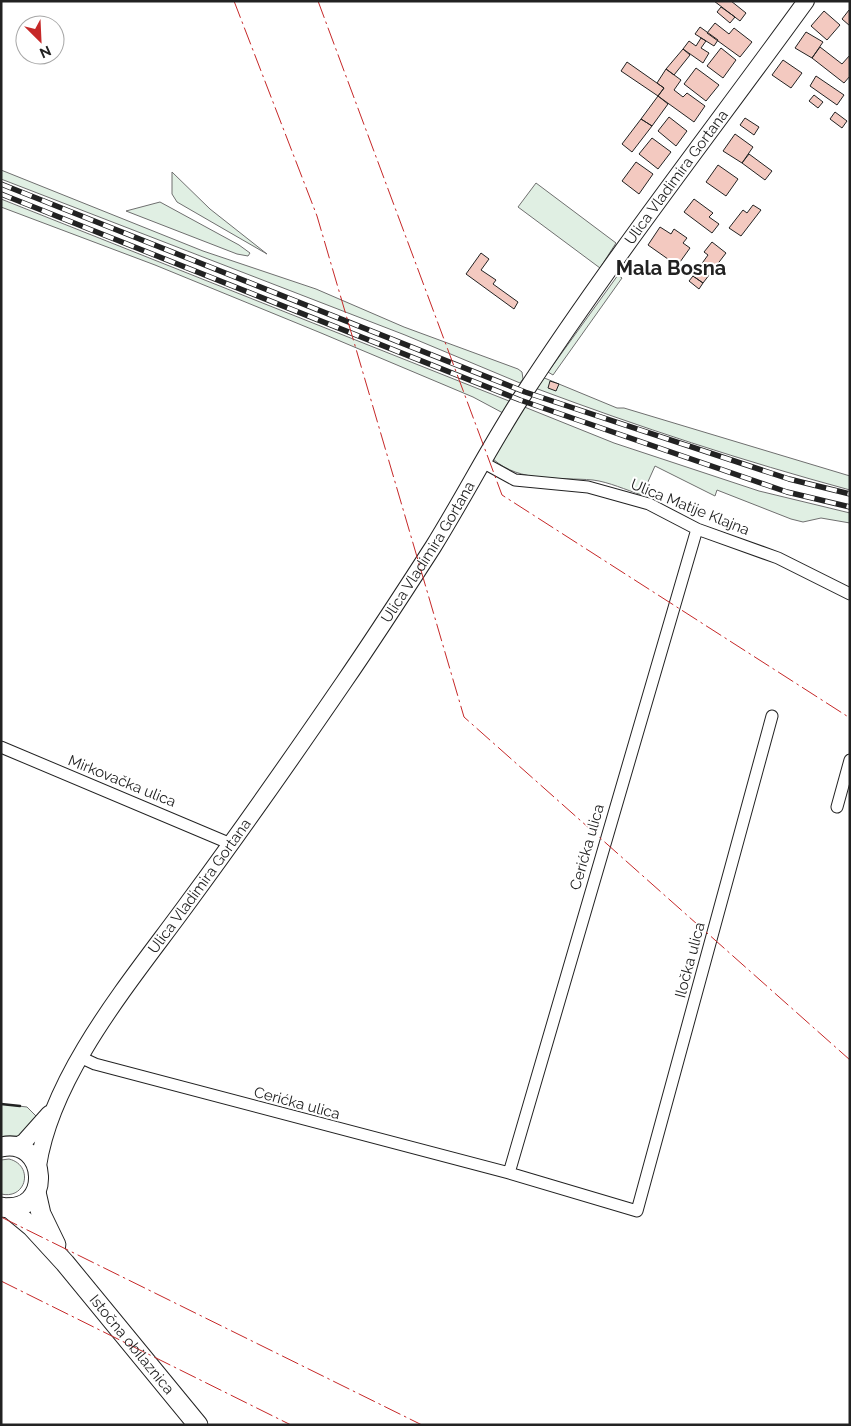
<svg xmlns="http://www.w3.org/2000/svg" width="851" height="1426" viewBox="0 0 851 1426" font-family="Raleway,sans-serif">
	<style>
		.green { fill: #e0efe3; stroke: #6f6f6f }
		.building { fill: #f3c9c0; stroke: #222 }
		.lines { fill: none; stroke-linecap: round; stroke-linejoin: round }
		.minor-casing { stroke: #222; stroke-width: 13 }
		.secondary-casing { stroke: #222; stroke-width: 18 }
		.primary-casing { stroke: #222; stroke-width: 21 }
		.minor { stroke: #fff; stroke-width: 11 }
		.secondary { stroke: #fff; stroke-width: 16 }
		.primary { stroke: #fff; stroke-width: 19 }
		.rail-casing { stroke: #222; stroke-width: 5.5 }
		.rail { stroke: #fff; stroke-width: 4; stroke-dasharray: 11; stroke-linecap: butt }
		.wall { stroke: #222; stroke-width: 2.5 }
		.power { stroke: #c62828; stroke-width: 1; stroke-dasharray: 18 4 2.5 4; stroke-linecap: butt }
		.labels { text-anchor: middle; stroke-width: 4; stroke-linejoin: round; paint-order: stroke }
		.street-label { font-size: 15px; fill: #222; stroke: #fff }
		.district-label { font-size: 20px; font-weight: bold; fill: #222; stroke: #fff }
	</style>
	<rect width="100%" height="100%" fill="#fff"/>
	<path class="green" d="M1 170 203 251 316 289 404 327 518 369 522 372 523 379 520 383 405 335 1 179Z
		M172 172 210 209 267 254 177 202 172 194Z
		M536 183 616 243 600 268 518 207Z
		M1 199 509 401 503 413 473 397 321 333 155 265 1 207Z
		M160 202 239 245 250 253 248 256 237 254 126 211Z
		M618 275 622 278 553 375 548 372Z
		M542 377 617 408H624L850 476V490C743 461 639 427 535 388Z
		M522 406 614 443 759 491 850 513V523L821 518 803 522 791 519 717 490 715 496 655 466 642 495C626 490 609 482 593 480 559 477 520 483 493 459Z
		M1 1104 27 1107 38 1118C26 1131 19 1140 1 1139Z
		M9 1159C34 1165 27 1200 1 1194V1160Z"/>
	<path class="building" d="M714 1H731L746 13 740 21Z
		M721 7 735 17 730 23 717 12Z
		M849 10H850V26L842 19Z
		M824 11 840 25 827 40 811 26Z
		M715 23 729 34 734 28 752 42 740 57 707 33Z
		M700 27 718 40 714 46 695 34Z
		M806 32 823 42 812 58 795 48Z
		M701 38 706 41 701 48 709 53 703 63 683 49 689 41 696 46Z
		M820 47 842 64 850 55V76L844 83 812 58Z
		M721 48 736 60 723 78 707 66Z
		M683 49 690 55 674 75 666 69Z
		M783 60 802 73 791 88 772 75Z
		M627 62 664 88 658 96 621 71Z
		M696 68 719 85 706 101 684 84Z
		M666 69 681 80 674 90 683 97 687 93 705 106 694 122 658 96 664 88 657 83Z
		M816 76 844 95 837 105 810 86Z
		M814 95 823 102 818 108 809 101Z
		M658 96 668 104 652 126 641 119Z
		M835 112 847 121 842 128 830 119Z
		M669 117 687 131 676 146 658 131Z
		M745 118 759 127 754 135 740 125Z
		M641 119 652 126 632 152 622 144Z
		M735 134 753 147 742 163 723 151Z
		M652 138 671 152 658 169 639 154Z
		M749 154 772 171 765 180 742 163Z
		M636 162 653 174 639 194 622 181Z
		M718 165 738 179 726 196 706 182Z
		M694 199 713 213 709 217 719 224 712 233 684 212Z
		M753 205 761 210 741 236 729 228 743 210 747 213Z
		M660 227 671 234 674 229 687 238 683 243 690 248 680 262 677 260 675 264 648 245Z
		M712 242 726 253 703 283 693 276 708 255 704 252Z
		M481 253 489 259 481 270 496 280 493 284 518 302 514 309 466 274Z
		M693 276 703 283 699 289 689 281Z
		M550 381 559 384 556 391 548 388Z"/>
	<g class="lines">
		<defs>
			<path id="minor" d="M484 463 515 480 588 487 649 504 697 529 778 558 850 594
				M1 747 231 844
				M837 807 850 760
				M80 1057 95 1064 509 1173 637 1211 772 716
				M509 1173 697 529"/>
			<g id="secondary">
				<path d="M15 1147 24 1142 49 1114"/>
				<path id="s1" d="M38 1166C52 1072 135 976 190 900 243 828 294 755 344 682 375 637 404 592 433 547 464 497 491 444 523 395 611 260 711 132 806 1"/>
			</g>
			<g id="primary">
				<path d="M1 1147C48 1136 54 1216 1 1207"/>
				<path d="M36 1192 41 1214 56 1245"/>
				<path id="s2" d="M9 1208 32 1227 65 1263 198 1425"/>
			</g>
		</defs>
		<use href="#minor" class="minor-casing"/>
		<use href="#secondary" class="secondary-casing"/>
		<use href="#primary" class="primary-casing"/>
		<use href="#minor" class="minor"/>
		<use href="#secondary" class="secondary"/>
		<use href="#primary" class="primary"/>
		<defs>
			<path id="rail" d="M1 184 525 392 789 479 850 494
				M1 194 520 400 787 492 850 507"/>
		</defs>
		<use href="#rail" class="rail-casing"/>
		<use href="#rail" class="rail"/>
		<path class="wall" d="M1 1104 20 1106"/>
		<path class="power" d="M234 1 317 216 464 717 850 1060
			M318 1 502 495 850 718
			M1 1217 422 1425
			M1 1281 291 1425"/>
	</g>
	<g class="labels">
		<g class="street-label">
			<text dy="5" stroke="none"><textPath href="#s1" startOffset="1181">Ulica Vladimira Gortana</textPath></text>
			<text transform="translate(690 507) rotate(22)" y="5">Ulica Matije Klajna</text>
			<text dy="5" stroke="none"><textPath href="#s1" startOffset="731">Ulica Vladimira Gortana</textPath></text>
			<text transform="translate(122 781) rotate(22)" y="5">Mirkovačka ulica</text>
			<text transform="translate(587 847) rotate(-74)" y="5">Cerićka ulica</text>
			<text dy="5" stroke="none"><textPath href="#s1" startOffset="326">Ulica Vladimira Gortana</textPath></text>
			<text transform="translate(690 960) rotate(-75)" y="5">Iločka ulica</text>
			<text transform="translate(297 1103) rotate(15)" y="5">Cerićka ulica</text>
			<text dy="5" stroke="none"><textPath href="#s2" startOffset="184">Istočna obilaznica</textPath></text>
		</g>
		<g class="district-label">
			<text x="671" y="275">Mala Bosna</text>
		</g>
	</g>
	<rect width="851" height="1426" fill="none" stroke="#222222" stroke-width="5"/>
	<g transform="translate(40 40) rotate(156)"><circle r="24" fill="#ffffff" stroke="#a7a7a7"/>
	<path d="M0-4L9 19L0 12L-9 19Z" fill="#c62828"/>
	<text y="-8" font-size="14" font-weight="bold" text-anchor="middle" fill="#222222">N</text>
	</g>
</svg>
